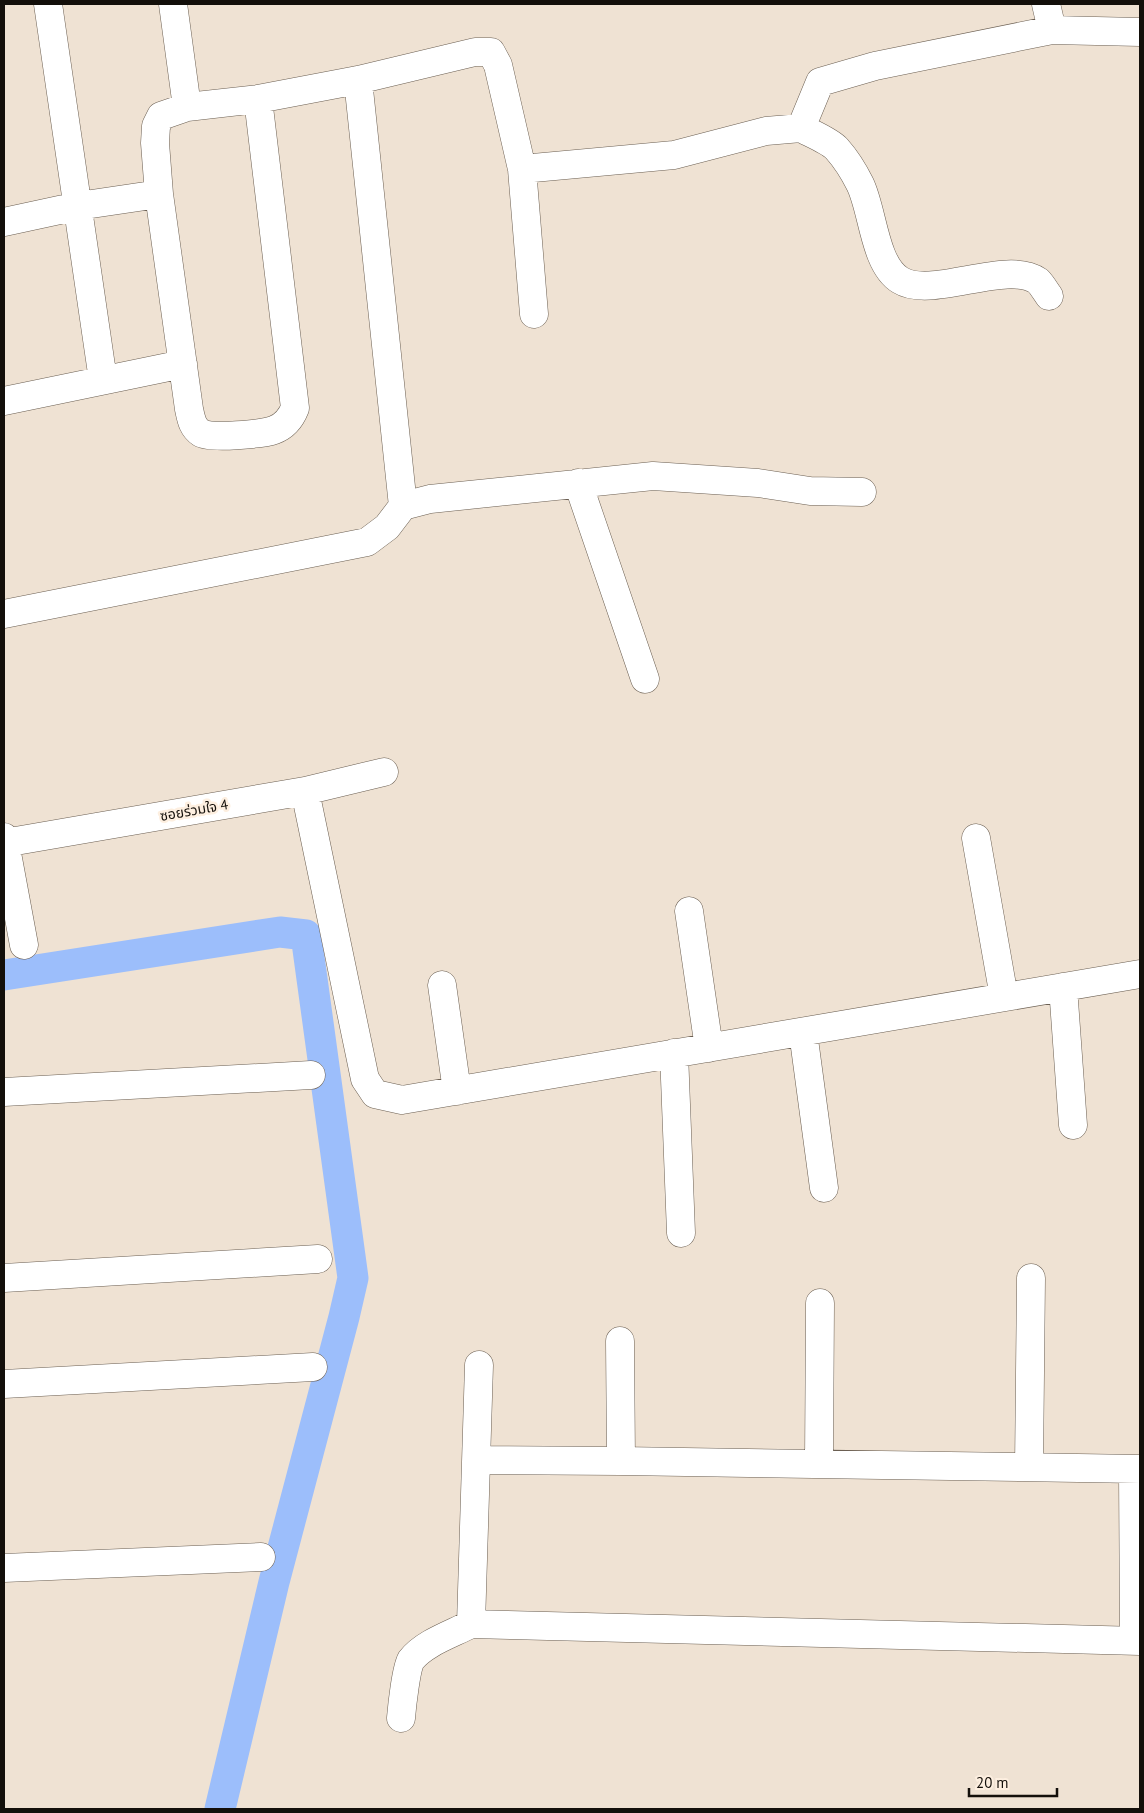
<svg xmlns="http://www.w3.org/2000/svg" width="1144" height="1813" viewBox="0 0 1144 1813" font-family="'PT Sans','Noto Sans Thai',sans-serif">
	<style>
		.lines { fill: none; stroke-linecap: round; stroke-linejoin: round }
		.canal { stroke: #9cbefb; stroke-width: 31 }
		.minor-casing { stroke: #6b5f52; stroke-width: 29 }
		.minor { stroke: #fff; stroke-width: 28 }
		.labels { text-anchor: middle; stroke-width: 5; stroke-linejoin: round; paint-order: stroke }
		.street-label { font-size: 14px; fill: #130f0a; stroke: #fdefe0 }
	</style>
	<rect width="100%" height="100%" fill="#efe2d3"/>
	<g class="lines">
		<path class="canal" d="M4 975 280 932 306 935 353 1278 344 1317 274 1582 220 1809"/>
		<defs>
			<path id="minor" d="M48 4 103 380
				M173 4 187 107
				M1046 4 1052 30
				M358 80 403 506
				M258 99 295 408C291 418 285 426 274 430 263 434 210 439 201 433 192 427 191 418 189 409L159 194 155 143 156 126 161 116 187 107 258 99 358 80 475 52H491L498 65 522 169 674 155 766 131 801 128 820 82 875 66 1052 30 1140 32
				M801 128C810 133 830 141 837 149 845 158 854 172 860 184 873 210 874 264 900 280 931 300 1007 259 1038 281 1042 285 1046 292 1049 296
				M522 169 534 314
				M4 222 78 206 159 194
				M4 401 183 364
				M578 483 645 679
				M4 614 367 542 387 527 403 506 430 499 653 476 758 483 810 491 862 492
				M305 791 365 1079 375 1094 402 1100 1140 974
				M4 837 24 945
				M976 838 1004 997
				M4 843 305 791 384 772
				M689 911 709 1048
				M442 985 457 1091
				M1063 987 1073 1125
				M803 1032 824 1188
				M674 1053 681 1233
				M4 1092 311 1075
				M4 1278 318 1259
				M620 1341 621 1461
				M4 1384 313 1367
				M476 1460 621 1461 1140 1469
				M819 1463 820 1303
				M1029 1467 1031 1278
				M1133 1469 1134 1641
				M4 1568 261 1557
				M471 1624 479 1365
				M401 1718C402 1706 406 1669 411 1660 424 1643 452 1634 471 1624L1140 1641"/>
		</defs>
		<use href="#minor" class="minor-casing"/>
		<use href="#minor" class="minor"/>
	</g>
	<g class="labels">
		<g class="street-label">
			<text transform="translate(194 810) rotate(-10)" y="5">ซอยร่วมใจ 4</text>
		</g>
	</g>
	<rect width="1144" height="1813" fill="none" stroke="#130f0a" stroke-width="10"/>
	<path d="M969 1788v8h88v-8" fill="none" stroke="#130f0a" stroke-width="2.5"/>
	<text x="976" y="1788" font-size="15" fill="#130f0a" stroke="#fdefe0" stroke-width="4" paint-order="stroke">20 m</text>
</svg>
